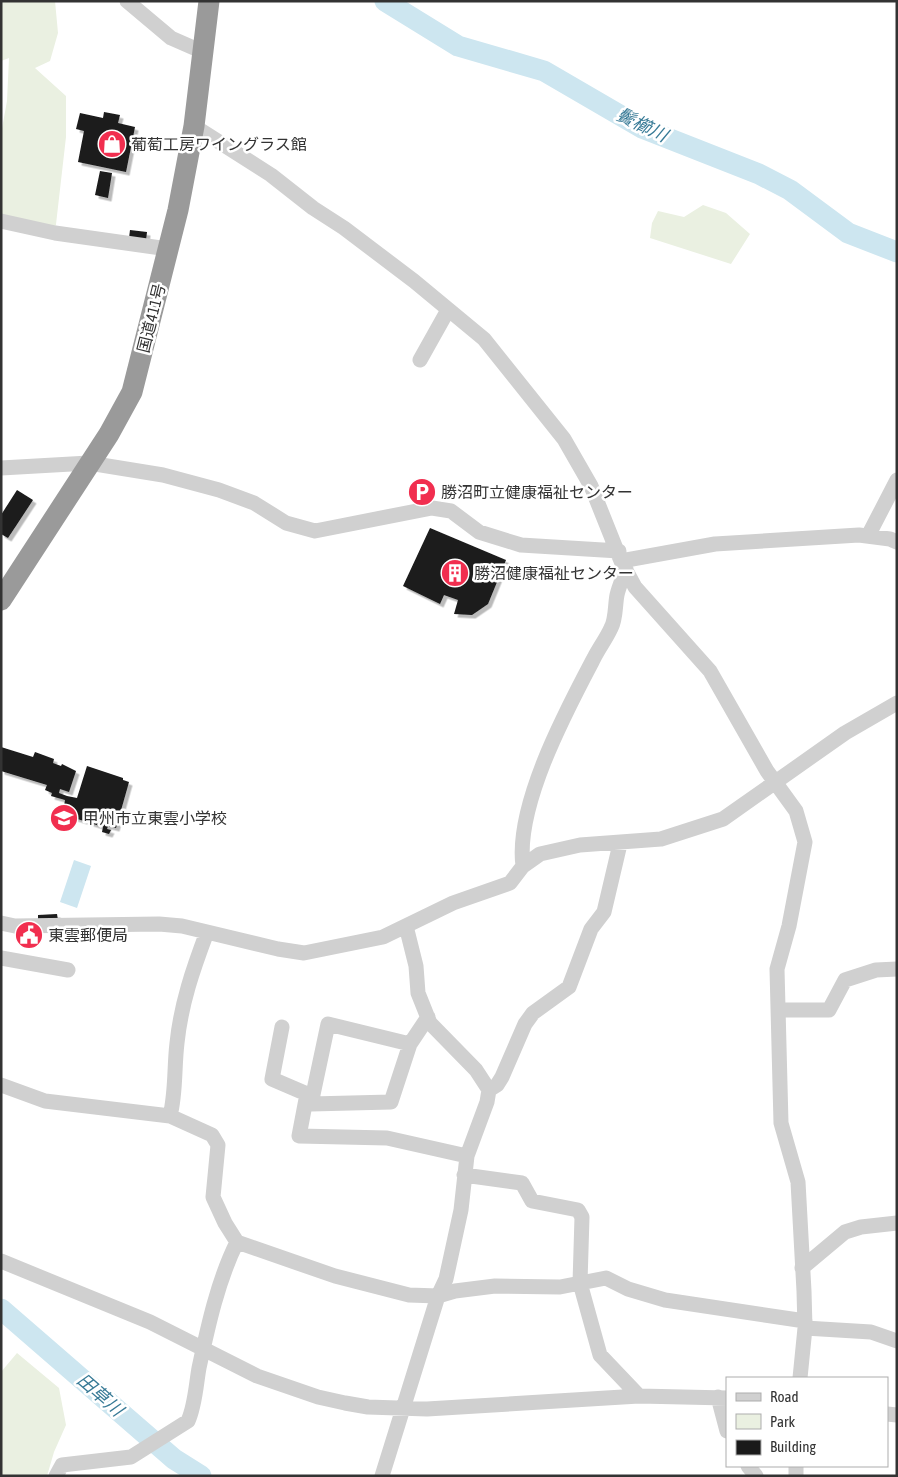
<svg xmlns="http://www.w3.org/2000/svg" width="898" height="1477" viewBox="0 0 898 1477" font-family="'Asap Condensed','Noto Sans JP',sans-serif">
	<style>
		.green { fill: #eaf0e1 }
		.water { fill: #cde6f0 }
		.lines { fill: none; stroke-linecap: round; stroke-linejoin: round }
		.river { stroke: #cde6f0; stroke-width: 21 }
		.building { fill: #1a1a1a; filter: url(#shadow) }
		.minor { stroke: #d0d0d0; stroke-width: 15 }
		.highway { stroke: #9a9a9a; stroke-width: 21 }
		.labels { text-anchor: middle; stroke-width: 5; stroke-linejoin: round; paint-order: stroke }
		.poi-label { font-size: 16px; fill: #333; stroke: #fff; text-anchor: start }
		.street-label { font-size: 16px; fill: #333; stroke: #fff }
		.water-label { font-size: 18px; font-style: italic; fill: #377a96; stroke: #fff }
	</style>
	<defs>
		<filter id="shadow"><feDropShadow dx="3.5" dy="3.5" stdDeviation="0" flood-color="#0004"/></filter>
	</defs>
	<rect width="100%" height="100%" fill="#fff"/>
	<path class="green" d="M1 1H55L58 33 50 61 35 68 66 96V137L55 233 1 221V134L7 101 9 58 1 61Z
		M703 205 726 213 750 234 731 264 650 238 652 223 658 211 684 217Z
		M17 1353 59 1388 66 1425 54 1452 47 1476H1V1372Z"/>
	<path class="water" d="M74 860 91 866 77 908 60 902Z"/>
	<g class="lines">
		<path class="river" d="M385 1 458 46 544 71 642 128 759 174 790 190 848 233 897 252
			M1 1309 174 1459 201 1476"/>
	</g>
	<path class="building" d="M104 112 120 115 118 123 135 127 126 172 78 162 84 131 76 129 80 113 103 118Z
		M100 171 112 173 108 198 95 195Z
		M130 230 147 232 146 240 129 238Z
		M17 490 33 500 8 538 1 534V515Z
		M430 528 506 560 488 604 472 615 454 614 458 600 444 595 440 604 403 586Z
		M1 747 33 757 35 752 54 759 53 763 61 766 62 764 76 771 69 792 60 789 59 793 67 796 77 798 87 766 123 778V780L129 782 116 828 108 826 107 829 111 830 109 834 102 832 103 827 71 817 74 809 64 806 65 800 51 796 52 793 45 790 47 785 1 771Z
		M57 914 58 920 38 921V915Z"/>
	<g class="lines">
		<path class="minor" d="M127 1 171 38 203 52
			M194 126 271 175 313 208 344 228 414 281 484 339 564 439 591 486 621 561 635 587 710 671 767 771 796 811 805 842 789 926 777 969 781 1123 798 1182 804 1291 805 1328 800 1378
			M1 221 55 233 168 249
			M420 360 448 310
			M1 468 89 463 163 475 219 490 254 503 286 523 315 531 432 508 451 511 479 532 521 545 619 551
			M868 536 897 480
			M621 561 715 544 859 535 890 539 897 542
			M523 866C515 806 566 711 594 658 599 648 606 639 611 628 616 619 615 605 617 595 619 586 623 578 626 569
			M1 923 15 926 159 924 182 926 278 949 304 953 383 937 453 903 510 883 523 866 540 854 580 845 661 839 723 819 845 733 897 703
			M207 932C193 969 181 1004 177 1043 174 1068 176 1092 170 1116L212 1135 218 1145 213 1197 225 1223 237 1242 335 1276 409 1295 438 1296 455 1291 495 1286 560 1287 606 1278 628 1289 665 1300 805 1321
			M1 958 68 970
			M778 1010H829L845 980 876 970 897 969
			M282 1027 272 1079 307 1094 299 1136 387 1138 467 1156
			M410 1044 328 1024 311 1104 391 1102 410 1044 428 1017
			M1 1085 45 1101 170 1116
			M489 1090 497 1085 502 1077 525 1024 533 1013 569 987 591 929 604 912 620 844
			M464 1175 522 1183 532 1201 578 1210 582 1217 580 1283 600 1355 639 1396
			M1 1261 150 1322 257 1376 318 1397 345 1403 368 1407 427 1409 639 1396 727 1398
			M802 1268 845 1232 861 1227 897 1223
			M805 1328 871 1332 897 1341
			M718 1397 727 1431
			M887 1414 897 1415
			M748 1466 756 1476
			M56 1476 62 1465 131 1457 188 1421C195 1406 196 1385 199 1368 208 1326 218 1280 237 1242
			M382 1476 438 1296 446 1279 461 1210 467 1156 487 1102 489 1090 476 1070 430 1023 418 993 416 966 406 926
			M796 1476V1466"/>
		<path class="highway" d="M1 600 109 434 132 392 178 210 194 126 209 1"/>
	</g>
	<defs>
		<symbol id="shop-disc" viewBox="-11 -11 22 22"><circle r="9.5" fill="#f12e4f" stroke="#fff"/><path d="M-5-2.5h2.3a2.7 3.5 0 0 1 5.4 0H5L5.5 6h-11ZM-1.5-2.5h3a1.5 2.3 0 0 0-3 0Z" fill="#fff"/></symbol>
		<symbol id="parking-disc" viewBox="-11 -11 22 22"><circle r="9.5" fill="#f12e4f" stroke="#fff"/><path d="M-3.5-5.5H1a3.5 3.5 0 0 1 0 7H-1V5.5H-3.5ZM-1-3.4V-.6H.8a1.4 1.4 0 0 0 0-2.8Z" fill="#fff"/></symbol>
		<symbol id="building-disc" viewBox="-11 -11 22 22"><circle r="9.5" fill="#f12e4f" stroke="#fff"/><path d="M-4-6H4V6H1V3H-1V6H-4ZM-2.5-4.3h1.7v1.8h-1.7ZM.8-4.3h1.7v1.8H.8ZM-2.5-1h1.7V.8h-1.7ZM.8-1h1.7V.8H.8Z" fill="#fff"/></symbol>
		<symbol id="school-disc" viewBox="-11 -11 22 22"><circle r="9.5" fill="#f12e4f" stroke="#fff"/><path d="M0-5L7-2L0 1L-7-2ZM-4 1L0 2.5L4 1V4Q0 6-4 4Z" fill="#fff"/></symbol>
		<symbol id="civic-disc" viewBox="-11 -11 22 22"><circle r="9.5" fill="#f12e4f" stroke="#fff"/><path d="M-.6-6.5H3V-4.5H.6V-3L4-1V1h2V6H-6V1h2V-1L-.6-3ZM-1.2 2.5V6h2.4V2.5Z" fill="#fff"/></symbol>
	</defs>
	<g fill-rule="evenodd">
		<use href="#shop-disc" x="96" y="128" width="32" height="32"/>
		<use href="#parking-disc" x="406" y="476" width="32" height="32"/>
		<use href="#building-disc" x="439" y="557" width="32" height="32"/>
		<use href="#school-disc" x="48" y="802" width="32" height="32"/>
		<use href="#civic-disc" x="13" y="919" width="32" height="32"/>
	</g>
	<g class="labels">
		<g class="poi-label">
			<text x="131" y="150">葡萄工房ワイングラス館</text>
			<text x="441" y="498">勝沼町立健康福祉センター</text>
			<text x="474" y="579">勝沼健康福祉センター</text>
			<text x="83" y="824">甲州市立東雲小学校</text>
			<text x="48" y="941">東雲郵便局</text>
		</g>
		<g class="street-label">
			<text transform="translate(151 318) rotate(-76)" y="6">国道411号</text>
		</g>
		<g class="water-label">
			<text transform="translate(642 125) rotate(26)" y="6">鬢櫛川</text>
			<text transform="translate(100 1395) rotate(41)" y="6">田草川</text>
		</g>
	</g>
	<rect width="898" height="1477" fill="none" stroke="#333333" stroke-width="5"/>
	<rect x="726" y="1377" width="162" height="90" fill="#ffffff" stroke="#adadad"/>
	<rect x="736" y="1393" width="25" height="8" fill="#d0d0d0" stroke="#adadad"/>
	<text x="770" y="1402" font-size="15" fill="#333333">Road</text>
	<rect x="736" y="1414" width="25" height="15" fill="#eaf0e1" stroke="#adadad"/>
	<text x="770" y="1427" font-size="15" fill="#333333">Park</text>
	<rect x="736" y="1440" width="25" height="15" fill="#1a1a1a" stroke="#adadad"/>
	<text x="770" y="1452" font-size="15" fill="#333333">Building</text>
</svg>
